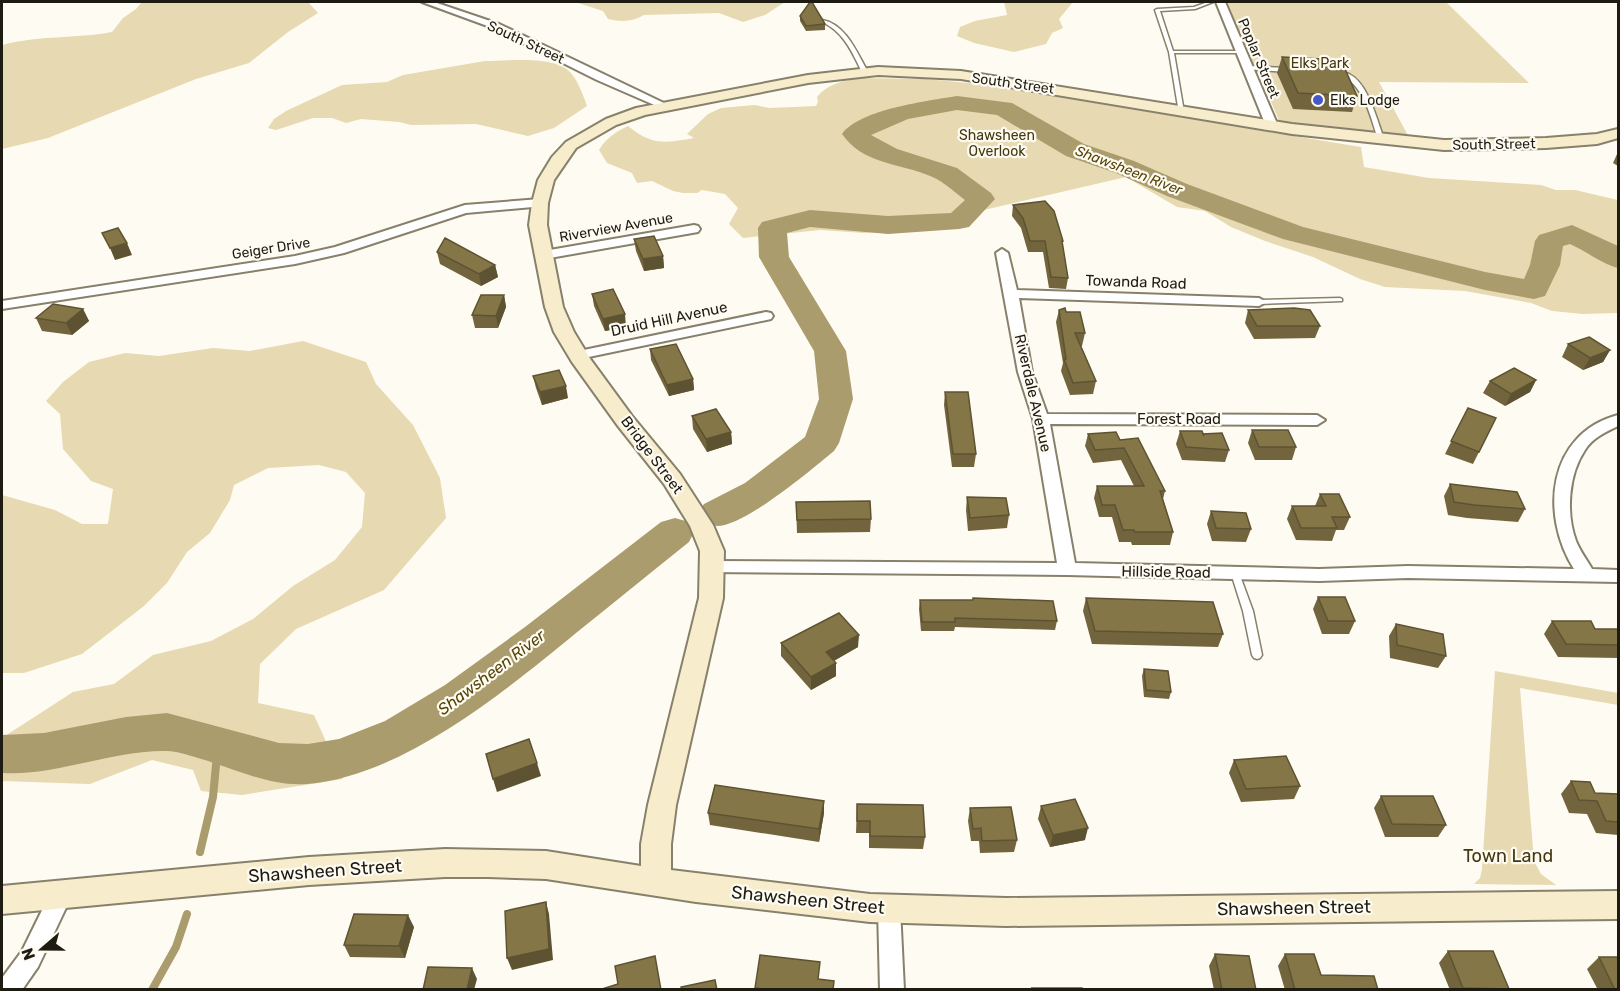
<svg xmlns="http://www.w3.org/2000/svg" width="1620" height="991" viewBox="0 0 1620 991" font-family="Rubik,sans-serif">
	<style>
		.green { fill: #e7d9b1 }
		.lines { fill: none; stroke-linecap: round; stroke-linejoin: round }
		.stream { stroke: #ab9c6d; stroke-width: 8 }
		.river { fill: #ab9c6d; fill-rule: evenodd }
		.lane-casing { stroke: #87806b; stroke-width: 3 }
		.street-casing { stroke: #87806b; stroke-width: 4 }
		.secondary-casing { stroke: #87806b; stroke-width: 4 }
		.lane { fill: #fff; fill-rule: evenodd }
		.street { fill: #fff; fill-rule: evenodd }
		.secondary { fill: #f7edcd; fill-rule: evenodd }
		.wall { fill: #72653e }
		.shaded-wall { fill: #5d5332 }
		.building { fill: #857648; stroke: #5d5332; stroke-width: 1.5 }
		.poi-dot { fill: #4657cb; stroke: #fefbf2; stroke-width: 2 }
		.labels { text-anchor: middle; stroke-width: 4.5; stroke-linejoin: round; paint-order: stroke }
		.far-street-label { font-size: 14px; fill: #1e1b13; stroke: #fefbf2 }
		.far-park-label { font-size: 14px; fill: #43370f; stroke: #fefbf2 }
		.far-poi-label { font-size: 14px; fill: #1e1b13; stroke: #fefbf2; text-anchor: start }
		.far-water-label { font-size: 14px; font-style: italic; fill: #554406; stroke: #fefbf2 }
		.street-label { font-size: 15px; fill: #1e1b13; stroke: #fefbf2 }
		.water-label { font-size: 16px; font-style: italic; fill: #554406; stroke: #fefbf2 }
		.near-park-label { font-size: 18px; fill: #43370f; stroke: #fefbf2 }
		.near-street-label { font-size: 18px; fill: #1e1b13; stroke: #fefbf2 }
	</style>
	<rect width="100%" height="100%" fill="#fefbf2"/>
	<path class="green" d="M139 2H308L318 13 288 32 249 63 196 79 48 138 2 149V45C40 35 74 39 112 32L123 18 136 9 141 3Z
		M575 2H785L765 15 743 22 719 13 644 15C632 22 621 22 608 19L603 11Z
		M1004 2H1073L1059 19 1063 28 1052 33 1046 44 1014 52 974 43 957 36 960 27 975 21 1007 15Z
		M1222 2H1446L1529 83 1379 82 1410 139 1280 123 1259 73 1250 72Z
		M485 61C508 61 555 55 571 73 579 83 583 95 587 106L554 128 528 136 476 124 411 125 399 122 361 119 346 123 332 118H313L276 130 268 128 274 119 286 111 342 85 387 82 403 75Z
		M860 78 926 79 979 84 1361 147 1364 167 1429 178 1541 185 1556 190H1575L1618 200V313L1583 314 1552 311 1531 303 1465 291 1385 287 1360 279 1313 257 1265 241 1231 227 1205 211 1177 207 1126 177 984 210 940 229 864 233 820 230 743 238 729 224 738 208 725 194 702 190 697 193H683L673 191 652 181 637 183 632 173 607 163 599 150C606 138 616 132 628 126 652 146 666 143 694 138L687 134 708 114 721 108 755 105 769 108 816 106 818 102 817 97C829 83 843 81 860 78Z
		M303 341 366 362 376 384 413 425 440 478 446 518 384 590 296 629 260 664 258 703 314 715 343 779 242 795 201 791 193 770 152 760 90 784 2 781V736H5L73 692 114 684 153 655 211 641 253 619 293 586 335 560 362 527 365 493 346 472 319 465 268 468 234 485 230 500 210 533 187 552 167 583 144 606 82 654 24 673H2V495L55 510 82 524H108L113 489 91 481 63 449 60 414 46 401 63 382 89 362 125 353 159 356 213 348 250 351Z
		M1495 671 1618 693V705L1520 688 1534 861 1541 874 1556 885 1474 884 1480 878 1482 869Z"/>
	<g class="lines">
		<path class="stream" d="M200 852 213 797 218 744
			M152 990 176 947 187 914"/>
		<path class="river" d="M957 96 1012 103 1084 144 1134 161 1187 184 1303 227 1485 272 1524 279 1530 265 1535 241 1539 235 1572 225 1618 246V268C1602 264 1586 251 1570 244L1563 246 1560 265 1545 296 1534 299 1485 290 1283 239 1167 196 1116 173 1066 156 997 115 957 110 908 119 871 135 897 149 957 168 991 193 995 199 969 227 959 229 888 234 810 227 787 233 789 257 846 351 853 399 839 443 834 451C811 470 745 526 717 526 713 526 707 523 704 522L698 513 704 504 745 483 805 437 819 399 814 351 759 257 758 228 762 222 810 210 888 216 951 213 965 200C952 190 941 179 925 174 896 163 862 163 842 134 860 109 928 101 957 96Z
			M675 518 689 522 694 532 689 542C651 572 614 603 576 633 504 692 403 776 307 784 270 787 233 768 198 758 188 755 177 751 167 751 111 750 58 776 2 773V735L44 733 126 717 167 713 279 743 308 744 339 739 385 721 445 685 525 627 661 522Z"/>
		<defs>
			<path id="lane" d="M1208 2H1213L1195 9 1160 11 1173 51H1241L1243 52 1241 53H1174L1184 112 1179 113 1169 52 1155 10 1157 9 1194 7Z
				M822 20C846 24 857 53 868 72L867 73 862 72C852 52 844 32 822 22Z
				M1248 66 1287 68 1290 70 1287 72 1246 69 1245 68Z
				M1339 71C1342 72 1346 73 1349 74 1368 83 1377 120 1384 139L1383 140 1378 139C1370 116 1364 82 1337 74L1336 73Z
				M1340 298 1342 299V301L1259 304 1256 302 1259 300Z
				M1235 570 1238 571 1239 573 1253 611 1262 655 1260 658 1257 659 1254 658 1252 655 1243 611 1231 573 1232 571Z"/>
			<path id="street" d="M422 2H434L499 24 668 105 667 107H659L597 80 493 28Z
				M1216 2H1225L1278 126 1276 128H1268L1266 126Z
				M540 199 546 203 544 206 466 213 344 253 295 264 2 309V301L295 256 335 247 465 205Z
				M694 225 698 226 700 229 698 232 544 259 538 255 544 251Z
				M1002 249 1008 253 1017 290 1259 298 1266 302 1259 306 1019 298 1032 372 1047 414 1317 415 1325 420 1317 425 1050 424 1075 563 1319 569 1408 566 1574 569C1540 515 1547 434 1618 415V426C1606 432 1592 438 1585 450 1568 475 1566 514 1576 541 1580 551 1587 560 1592 569L1618 570V582L1408 578 1319 581 1067 575 707 572 704 567 707 562 713 561 1057 563 1033 419 1018 372 996 253Z
				M766 312 771 313 773 316 771 319 579 359 572 355 579 351Z
				M61 885 69 888 72 895 38 967 22 990H2V978L22 951 53 888Z
				M889 897 897 901 900 908 904 990H880L878 908 881 901Z"/>
			<path id="secondary" d="M878 67 961 71 1292 124 1444 140 1546 138 1597 134 1618 129V138L1597 144 1546 148 1444 150 1292 134 961 79 878 75 808 83 645 115 616 125 576 148 554 180 548 203 547 225 563 307 574 332 591 360 632 416 680 474 713 525 724 551 723 598 676 805 671 844V870L870 894 1006 898 1618 891V919L1006 926 870 922 696 902 546 879 488 877H445L309 885 2 914V886L309 857 445 849 546 851 641 866V844L648 805 699 598 700 551 690 526 664 484 618 426 572 362 554 332 545 307 529 225 532 203 538 180 552 157 566 142 606 119 636 108 808 75Z"/>
		</defs>
		<use href="#lane" class="lane-casing"/>
		<use href="#street" class="street-casing"/>
		<use href="#secondary" class="secondary-casing"/>
		<use href="#lane" class="lane"/>
		<use href="#street" class="street"/>
		<use href="#secondary" class="secondary"/>
	</g>
	<path class="wall" d="M800 16 825 24V30L806 31 800 21Z
		M1282 57 1357 96 1352 112 1293 109 1277 73Z
		M1618 152V166L1613 163Z
		M1013 205 1063 241V246L1068 278 1066 289 1049 288 1043 252H1028L1021 228 1012 216Z
		M634 239 663 256 664 268 644 271 636 251Z
		M437 252 495 265 498 277 481 286 440 264Z
		M592 294 626 327 605 331 594 306Z
		M504 295 506 307 498 328H475L472 315Z
		M83 309 89 321 72 335 42 331 36 318Z
		M1059 310 1066 312 1085 333 1082 346H1081L1096 381 1093 394 1070 395 1061 371 1063 363 1056 322Z
		M1248 310 1320 326 1315 338 1254 339 1245 323Z
		M1568 344 1610 350 1603 362 1583 370 1562 357Z
		M650 349 693 379 694 390 669 396 651 360Z
		M533 376 568 398 542 405 536 388Z
		M1536 380 1530 392 1505 406 1483 393 1490 381Z
		M945 392 976 454 974 467H952L944 405Z
		M1468 408 1496 418 1473 464 1445 454Z
		M692 416 731 432 732 444 707 452 693 429Z
		M1252 430 1296 447 1292 460H1255L1248 443Z
		M1180 431 1203 434 1229 450 1225 462 1182 460 1176 444Z
		M1088 434 1120 440 1165 491 1163 499 1173 532 1170 545H1132L1131 542H1119L1112 517H1099L1094 498 1097 486H1134L1121 460 1093 463 1085 446Z
		M1450 484 1525 509 1518 522 1467 518 1448 515 1444 496Z
		M1320 494 1350 517 1344 530H1336L1332 541 1296 540 1287 519 1292 506H1315Z
		M967 497 1009 515 1007 528 968 531 966 510Z
		M796 502 871 519 870 532 797 533Z
		M1211 511 1251 529 1246 542 1212 541 1207 524Z
		M1318 597 1355 621 1349 634H1322L1313 609Z
		M1086 598 1223 634 1218 647 1092 644 1083 611Z
		M920 600 1057 621 1055 630 955 627 954 631H921L919 609Z
		M1552 621 1595 629H1618V659V658L1558 657 1544 634Z
		M1396 624 1446 656 1438 668 1390 658 1389 636Z
		M781 643 858 647 834 661 836 663V676L811 690 781 656Z
		M1144 669 1171 692 1169 699 1144 697 1142 676Z
		M1234 760 1300 786 1294 799 1241 802 1229 773Z
		M1571 781 1595 793 1618 794V835L1596 833 1587 814 1569 813 1561 794Z
		M1381 796 1446 825 1438 837H1385L1374 808Z
		M857 804 925 837 923 849 869 848V833H856Z
		M1041 806 1085 840 1050 847 1038 819Z
		M970 808 1017 840 1014 852 980 853 979 841H971L968 821Z
		M708 813H824L819 842 710 825Z
		M414 927 405 958 350 957 344 945Z
		M1448 951 1509 989 1450 990 1439 963Z
		M1215 954 1256 990H1214L1209 966Z
		M1285 954 1321 975 1378 990H1285L1278 966Z
		M1599 957 1618 990H1598L1587 969Z"/>
	<path class="shaded-wall" d="M127 243 132 255 115 260 110 248Z
		M663 256 664 268 644 271 643 259Z
		M495 265 498 277 481 286 479 274Z
		M504 295 506 307 498 328 496 316Z
		M83 309 89 321 72 335 66 323Z
		M625 314 626 327 605 331 603 319Z
		M1610 350 1603 362 1583 370 1590 358Z
		M693 379 694 390 669 396 667 385Z
		M1536 380 1530 392 1505 406 1511 394Z
		M566 386 568 398 542 405 540 392Z
		M731 432 732 444 707 452 706 439Z
		M859 635 858 647 826 665V652Z
		M836 663V676L811 690V677Z
		M537 763 541 776 497 792 493 779Z
		M824 801V813L819 842V829Z
		M1088 828 1085 840 1050 847 1053 835Z
		M546 902 549 914 553 960 512 970 507 958Z
		M408 915 414 927 405 958 399 946Z
		M472 968 477 979 474 990H467Z"/>
	<path class="building" d="M810 2H812L825 24 806 26 800 16Z
		M1282 57 1341 60 1357 96 1298 93Z
		M1045 201 1054 211 1063 241H1062L1068 278 1051 277 1045 241H1030L1023 218 1013 205Z
		M118 228 127 243 110 248 102 233Z
		M654 236 663 256 643 259 634 239Z
		M445 238 495 265 479 274 437 252Z
		M613 289 625 314 603 319 592 294Z
		M481 295H504L496 316 472 315Z
		M53 304 83 309 66 323 36 318Z
		M1065 308 1066 312H1080L1085 333H1075L1096 381 1073 383 1064 359H1066L1059 310Z
		M1294 308 1310 310 1320 326H1257L1248 310Z
		M1589 337 1610 350 1590 358 1568 344Z
		M676 344 693 379 667 385 650 349Z
		M1514 368 1536 380 1511 394 1490 381Z
		M559 370 566 386 540 392 533 376Z
		M945 392H968L976 454H953Z
		M1468 408 1496 418 1479 452 1451 441Z
		M716 409 731 432 706 439 692 416Z
		M1252 430H1288L1296 447H1259Z
		M1180 431H1202L1204 436 1203 434 1222 433 1229 450 1186 447Z
		M1116 432 1120 440 1138 438 1165 491H1160L1173 532H1135L1134 530H1123L1115 505H1102L1097 486H1144L1124 448 1095 450 1088 434Z
		M1450 484 1517 492 1525 509 1474 505 1454 502Z
		M1320 494H1339L1350 517H1332L1337 528H1301L1292 506H1326Z
		M967 497 1006 498 1009 515 970 518Z
		M870 501 871 519 797 520 796 502Z
		M1211 511 1246 513 1251 529 1216 528Z
		M1318 597H1345L1355 621H1328Z
		M973 598 1053 601 1057 621 955 618V622H922L920 600H973Z
		M1086 598 1213 602 1223 634 1095 631Z
		M839 613 859 635 826 652 836 663 811 677 781 643Z
		M1552 621H1591L1595 629H1618V645L1566 644Z
		M1396 624 1443 634 1446 656 1397 645Z
		M1144 669 1168 671 1171 692 1146 690Z
		M529 739 537 763 493 779 486 754Z
		M1286 756 1300 786 1246 789 1234 760Z
		M1571 781 1590 782 1595 793 1618 794V822L1606 821 1597 801 1579 800Z
		M715 785 824 801 819 829 708 813Z
		M1381 796H1433L1446 825 1392 824Z
		M1075 799 1088 828 1053 835 1041 806Z
		M857 804 923 805 925 837 870 836V821H857Z
		M1011 807 1017 840 982 841 981 828 973 829 970 808Z
		M546 902 549 949 507 958 505 911Z
		M354 914 408 915 399 946 344 945Z
		M1448 951H1493L1509 989 1463 988Z
		M1215 954 1249 956 1256 990H1222Z
		M1285 954H1314L1321 975 1374 976 1378 990H1295Z
		M760 955 820 962 818 979 834 981 833 990H769L755 988Z
		M655 956 661 990H599L618 984 615 966Z
		M1599 957H1618V990H1615Z
		M428 967 472 968 467 990H423Z
		M715 980 717 990H682L681 987Z
		M1032 988H1082V990H1033Z"/>
	<circle class="poi-dot" cx="1318" cy="100" r="6"/>
	<g class="labels">
		<g class="far-street-label">
			<text transform="translate(526 42) rotate(25)" y="5">South Street</text>
			<text transform="translate(1259 58) rotate(67)" y="5">Poplar Street</text>
			<text transform="translate(1013 83) rotate(8)" y="5">South Street</text>
			<text transform="translate(1494 144) rotate(-1)" y="5">South Street</text>
			<text transform="translate(616 227) rotate(-10)" y="5">Riverview Avenue</text>
			<text transform="translate(271 248) rotate(-9)" y="5">Geiger Drive</text>
		</g>
		<g class="far-park-label">
			<text x="1320" y="68">Elks Park</text>
			<text x="997" y="140">Shawsheen<tspan x="997" dy="16">Overlook</tspan></text>
		</g>
		<g class="far-poi-label">
			<text x="1330" y="105">Elks Lodge</text>
		</g>
		<g class="far-water-label">
			<text transform="translate(1129 170) rotate(21)" y="5">Shawsheen River</text>
		</g>
		<g class="street-label">
			<text transform="translate(1136 282) rotate(2)" y="5">Towanda Road</text>
			<text transform="translate(669 319) rotate(-12)" y="5">Druid Hill Avenue</text>
			<text transform="translate(1033 393) rotate(77)" y="5">Riverdale Avenue</text>
			<text x="1179" y="424">Forest Road</text>
			<text transform="translate(652 455) rotate(53)" y="5">Bridge Street</text>
			<text transform="translate(1166 572) rotate(1)" y="5">Hillside Road</text>
		</g>
		<g class="water-label">
			<text transform="translate(491 672) rotate(-37)" y="6">Shawsheen River</text>
		</g>
		<g class="near-park-label">
			<text x="1508" y="862">Town Land</text>
		</g>
		<g class="near-street-label">
			<text transform="translate(325 871) rotate(-4)" y="6">Shawsheen Street</text>
			<text transform="translate(808 900) rotate(6)" y="6">Shawsheen Street</text>
			<text transform="translate(1294 908) rotate(-1)" y="6">Shawsheen Street</text>
		</g>
	</g>
	<rect width="1620" height="991" fill="none" stroke="#1e1b13" stroke-width="6"/>
	<g transform="translate(42 949) rotate(250)" stroke="#fefbf2" stroke-width="4.5" paint-order="stroke">
	<path d="M0-4.5L10 22L0 15L-10 22Z" fill="#1e1b13"/>
	<text y="-9" font-size="16" font-weight="bold" text-anchor="middle" fill="#1e1b13">N</text>
	</g>
</svg>
